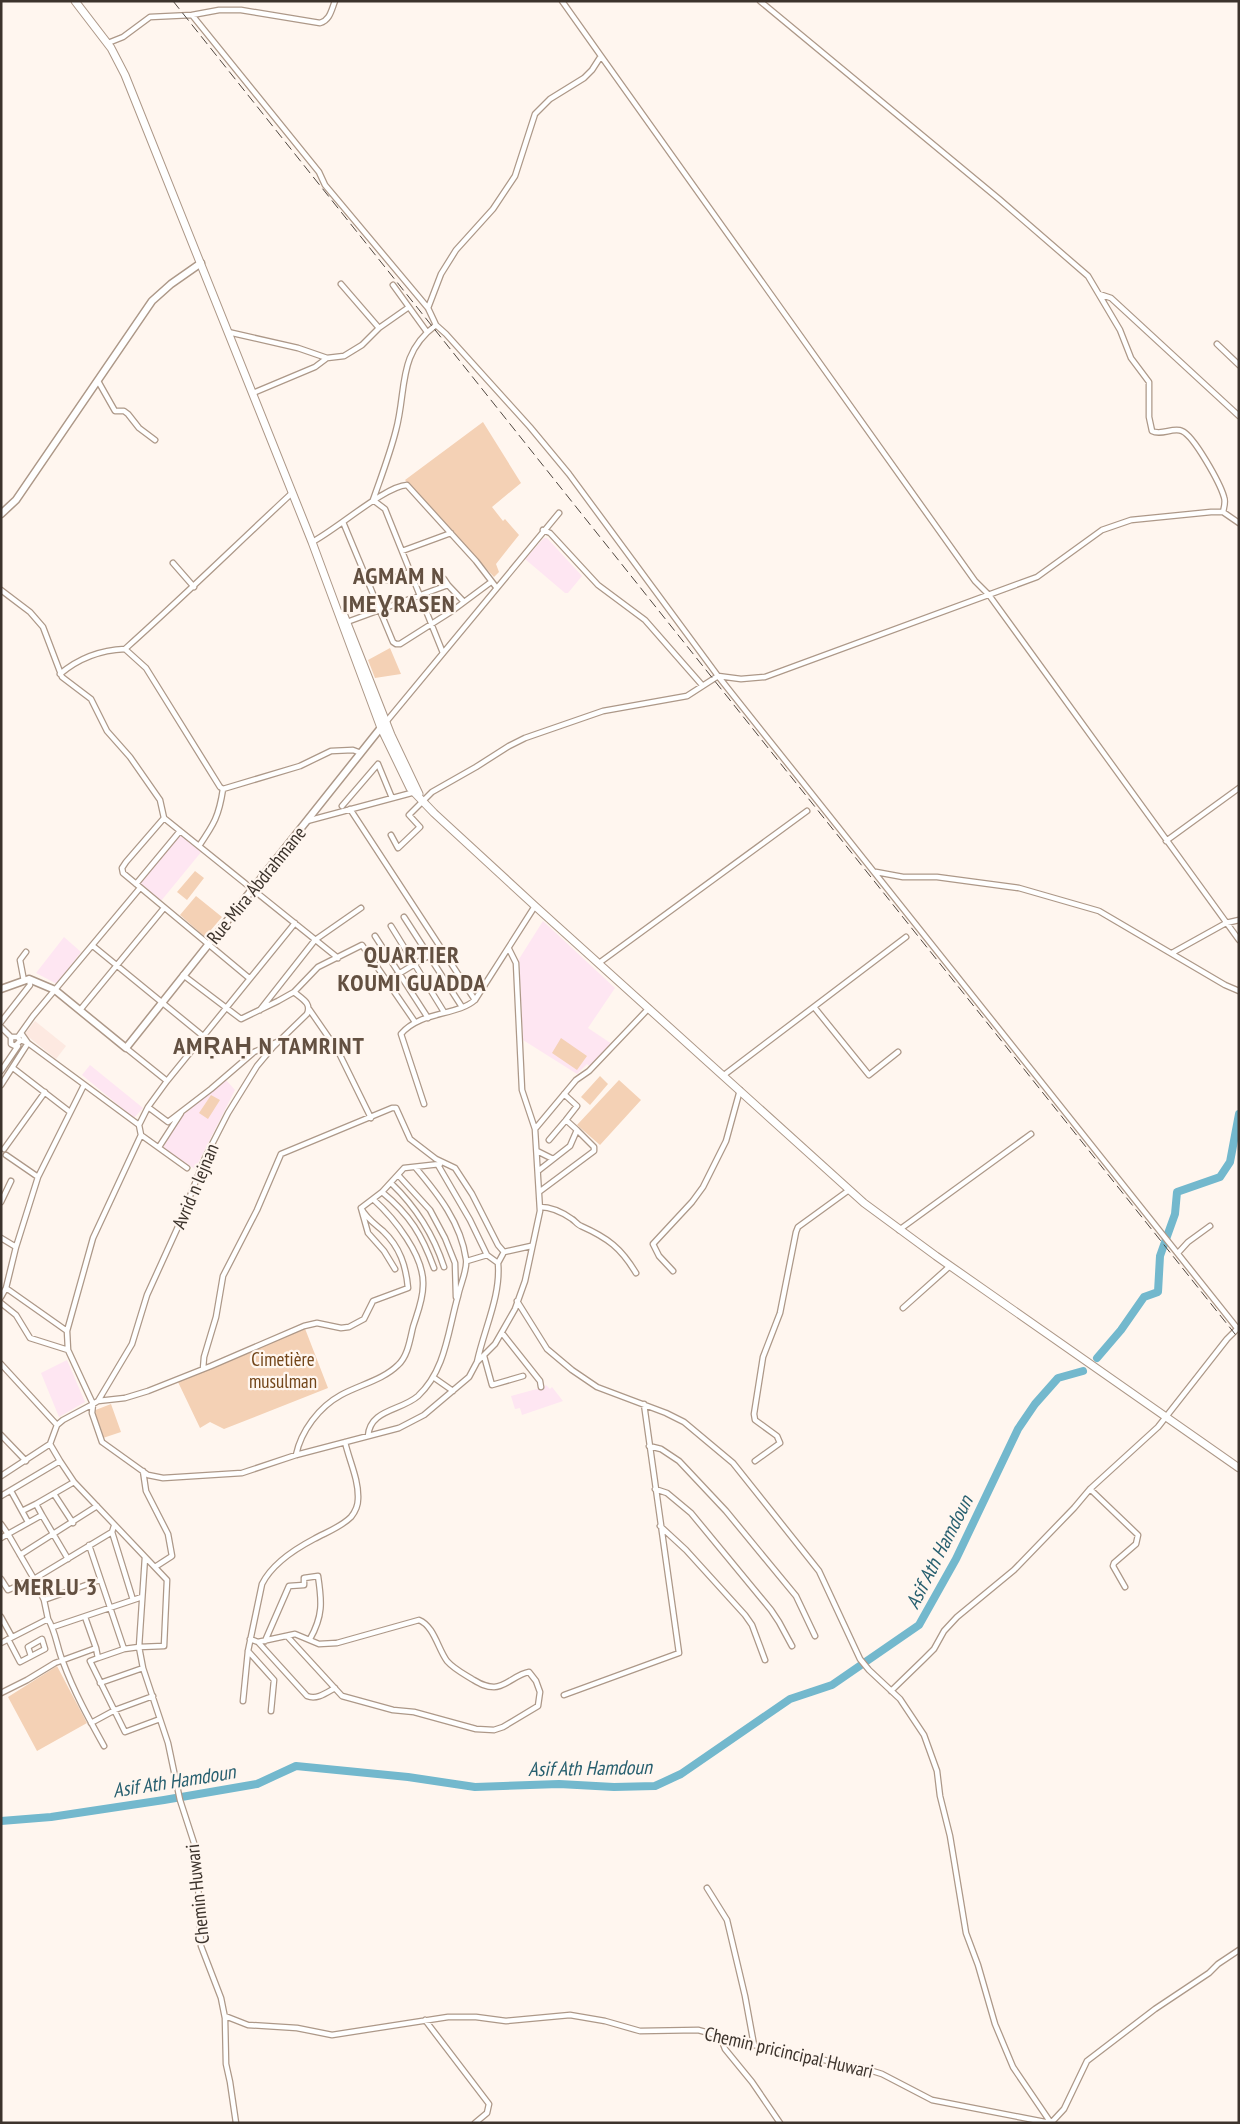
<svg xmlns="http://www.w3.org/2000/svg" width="1240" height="2124" viewBox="0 0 1240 2124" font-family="'PT Sans Narrow',sans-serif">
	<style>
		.education { fill: #fee6f2 }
		.medical { fill: #fde9e1 }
		.green { fill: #f4d1b5 }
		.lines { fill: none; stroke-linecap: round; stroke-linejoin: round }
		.river { stroke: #73b8cd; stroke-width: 8 }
		.street-casing { stroke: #ad9888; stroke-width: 7 }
		.secondary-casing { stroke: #ad9888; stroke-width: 9 }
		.primary-casing { stroke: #ad9888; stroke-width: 9 }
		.street { stroke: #fff; stroke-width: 4.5 }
		.secondary { stroke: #fff; stroke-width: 6 }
		.primary { stroke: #fff; stroke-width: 7 }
		.rail { stroke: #504740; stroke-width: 1; stroke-dasharray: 10 5; stroke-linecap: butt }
		.labels { text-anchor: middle; stroke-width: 4.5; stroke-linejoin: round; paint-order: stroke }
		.street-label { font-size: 19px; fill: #3c332c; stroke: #fff6ef }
		.park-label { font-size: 19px; fill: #724519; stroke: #fff6ef }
		.water-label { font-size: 20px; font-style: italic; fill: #275f6f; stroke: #fff6ef }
		.district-label { font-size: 24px; font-weight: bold; letter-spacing: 1px; fill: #635041; stroke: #fff6ef }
	</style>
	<rect width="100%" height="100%" fill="#fff6ef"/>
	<path class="education" d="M544 538H547L582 576 568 593H565L525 559Z
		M180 833 202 851 161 901 139 884Z
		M543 921 615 988 588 1028 612 1044 589 1066 587 1064 577 1074 523 1040 519 959Z
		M64 937 81 952 57 983H55L36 973Z
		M90 1065 143 1108 134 1118 82 1075Z
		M226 1080 235 1090 195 1169 163 1148 178 1119Z
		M67 1360 85 1402 59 1417 41 1373Z
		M546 1385 550 1389 552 1387 563 1401 522 1415 520 1408 515 1409 511 1396 544 1387Z"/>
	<path class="medical" d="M35 1021 66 1046 56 1059 25 1034Z"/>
	<path class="green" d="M483 422 521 483 492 507 503 521 505 519 519 535 496 564 499 572 494 577 405 480Z
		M390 648 401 674 375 678 368 660Z
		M195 871 204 878 187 900 177 892Z
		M196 896 222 917 205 937 180 915Z
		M561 1038 587 1056 577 1070 552 1053Z
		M600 1076 608 1084 590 1105 581 1097Z
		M619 1080 641 1100 600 1145 577 1125Z
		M211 1095 220 1100 208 1119 199 1113Z
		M304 1326 328 1388 224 1429 210 1422 200 1428 178 1382Z
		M111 1404 121 1432 103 1438 93 1411Z
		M57 1666 87 1723 37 1751 8 1697Z"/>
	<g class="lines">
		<path class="river" d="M1097 1358 1121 1330 1144 1297 1158 1292 1160 1256 1175 1214 1177 1192 1220 1177 1230 1162 1239 1114
			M1 1821 51 1817 164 1800 257 1784 296 1766 408 1777 475 1787 559 1784 614 1787 655 1786 681 1774 790 1699 832 1685 919 1625 956 1559 1018 1429 1035 1404 1058 1378 1083 1371"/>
		<defs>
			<path id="street" d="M760 1 999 199 1088 276 1120 330 1131 358 1149 382V417L1152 431C1161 436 1173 427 1182 431 1194 436 1220 483 1224 497 1226 502 1224 507 1223 512
				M192 15 219 10H241L320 23C330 20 331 11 335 1
				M108 43 123 37 150 17 192 15 319 172 325 185 428 308 436 325C397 354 407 389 396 430 390 454 381 477 373 500L385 509 443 653
				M601 56 975 581 989 595 1239 940
				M341 284 379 328
				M393 285 427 332
				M1099 294 1111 298 1239 416
				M428 308 441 274 456 250 493 209 515 176 535 114 550 99 584 78 592 70 601 56 562 1
				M228 332 298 348 327 358
				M1217 344 1239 365
				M98 381 115 411H124L128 414 139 428 155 440
				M253 393 315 367 327 358 344 356 362 345 379 328 409 307
				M343 522 393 642 396 644H400L452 611 491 582
				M543 530 550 533 598 585 645 620 702 685
				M312 542C336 530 385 486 407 485L476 561 496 587
				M402 551 451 533
				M173 563 194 587
				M382 579 388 580 410 572
				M448 585 464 602
				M1 590 30 612 43 627 62 677 91 699 107 731 130 757 160 800 164 818 338 958
				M347 622 448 585 444 579
				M60 674C79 658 101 650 125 649
				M718 676 1237 1328
				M718 676 741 679 765 677 1037 577 1102 530 1131 520 1211 512H1223L1239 523
				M386 722 559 513
				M223 789 220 787 146 668 125 649C182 598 236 545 292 493
				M342 806 378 764 392 798
				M350 809 475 1000
				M164 818 126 862 122 868 123 873 249 978
				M307 821 415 792
				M391 835 398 848 420 827 409 815 432 792 476 767 509 746 525 738 603 711 687 696 718 676 569 474 530 427 446 334 436 325
				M1166 841 1239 788
				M199 846C214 824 219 816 223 789L300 766 331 751 353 750 361 753
				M876 872 903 877H937L1019 888 1099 911 1225 985 1239 991
				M136 884 180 831
				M404 917 462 1007
				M391 926 444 1012
				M375 936 428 1018
				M93 946 203 1036
				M509 949 516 963 522 1090 535 1129
				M1172 953 1226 923 1239 920
				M599 963 807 811
				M183 975 241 1019 278 1001 294 992 318 967 362 945 415 1022
				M24 981 20 960 26 952
				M387 981 441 948
				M814 1007 869 1075 898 1052
				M309 1009 338 1051 371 1118
				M80 1010 164 908
				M260 1010 315 940 361 908
				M1 1022 30 985 29 979
				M1 1027 11 1037
				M18 1037H11V1044L15 1046 20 1041 18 1037 33 1016 140 888
				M126 1048 167 1081
				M13 1068 70 1112
				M1 1071 18 1046
				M724 1075 906 937
				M1 1085 28 1043 21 1033
				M564 1094 577 1106 566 1120
				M424 1104 401 1034C420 1011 457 1016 475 1000L535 906
				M148 1107 168 1122 211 1089 254 1052 277 1042
				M139 1125 148 1107 167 1081 295 923
				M141 1135 187 1168
				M159 1147 181 1113
				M4 1149 45 1092
				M537 1151 553 1159
				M6 1155 38 1177
				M438 1165 470 1220 487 1255 498 1263C501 1296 484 1329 477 1362
				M538 1171 570 1146 577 1130 566 1120 549 1140
				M399 1176 430 1210 445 1238 455 1263 456 1297
				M391 1183C416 1207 433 1233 444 1267
				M382 1192C410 1215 422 1235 434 1268
				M539 1192 594 1151V1147L577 1130
				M1 1202 11 1181
				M540 1207C552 1207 562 1212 572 1219 575 1221 578 1225 581 1226 608 1238 621 1248 636 1273
				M361 1208 382 1192 404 1168 440 1164
				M899 1230 1031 1134
				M1 1238 16 1247
				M504 1252 531 1246
				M1178 1253 1188 1242 1210 1226
				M467 1261 487 1255
				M498 1263 504 1252
				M395 1269 384 1251 368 1233 361 1208C366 1218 375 1224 383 1231 400 1247 406 1266 408 1288L373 1301 364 1319 349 1327 341 1328 317 1323 304 1326 211 1366 148 1391 125 1398 98 1401 93 1404 92 1413 102 1442 148 1475 163 1478 242 1473 296 1455 399 1428 424 1415 469 1377 477 1362 495 1344 515 1309 525 1281 540 1211 535 1129 576 1080 589 1071 649 1008
				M673 1271 659 1256 653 1244 692 1202 703 1187 726 1141 740 1090
				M6 1288 67 1331
				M1 1297 6 1288 16 1247 38 1177 84 1085
				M517 1301 547 1349 572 1370 597 1387 666 1413 684 1422 733 1463 819 1571 860 1659 869 1670 900 1699 924 1735 937 1771 940 1796 950 1836 966 1933 978 1965 995 2024 1013 2067 1051 2123
				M1 1303 16 1315 30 1338 68 1350
				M903 1308 950 1266
				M502 1333 540 1381 541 1387
				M484 1356 492 1385 523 1376
				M1 1364 57 1425
				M203 1369 204 1357 216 1317 223 1276 257 1210 281 1154 392 1108H396L410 1139 436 1159 455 1168 472 1194 498 1245 504 1252
				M433 1377 453 1391
				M98 1401 132 1344 147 1295 177 1229 205 1158 228 1113 257 1066 273 1047 307 1014C312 1003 302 999 294 992
				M1 1435 26 1461
				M368 1436C370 1409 401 1411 418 1396 446 1370 448 1330 458 1296 460 1285 468 1269 466 1259 461 1223 438 1194 415 1167
				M649 1446 661 1449 679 1461 726 1511 796 1596 815 1636
				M296 1455C301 1431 319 1407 341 1395 359 1385 383 1380 398 1365 408 1356 410 1339 413 1327 417 1314 423 1300 423 1286 425 1256 394 1218 373 1199
				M60 1461 74 1482 167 1580 164 1646 139 1647 145 1557
				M755 1461 780 1443 777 1436 755 1420 754 1414 763 1357 780 1313 796 1232 798 1227 849 1190
				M143 1471 146 1491 168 1534 172 1556 155 1567
				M1 1476 50 1444 57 1425 63 1420 93 1404 68 1350 67 1331 93 1238 141 1135 139 1125 28 1043 20 1040
				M655 1489 667 1493 691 1513 771 1610 779 1622 792 1646
				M1090 1489 1138 1535 1136 1544 1114 1563 1113 1566 1125 1587
				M11 1491 28 1522
				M54 1494 73 1523
				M1 1496 60 1461 50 1444
				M22 1511 36 1504
				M42 1515 36 1504 74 1482
				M1 1524 8 1534 1 1538
				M660 1526 686 1550 745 1615 752 1625 765 1660
				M112 1532 133 1600
				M89 1545 124 1649
				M20 1555 97 1506
				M1 1579 8 1590 34 1579 8 1534 42 1515 68 1559
				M44 1600 100 1580
				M1 1617 12 1637
				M48 1619C56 1632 57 1648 63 1662 74 1692 89 1719 104 1746
				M53 1627 142 1597
				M8 1639 20 1662 45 1649 42 1639 28 1647 31 1656
				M250 1639 258 1642 307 1696C317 1700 326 1693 335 1688
				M265 1641 289 1586 304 1585V1578L318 1576C322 1602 323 1616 310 1639
				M258 1642 295 1634 319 1644 337 1643 419 1620C434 1626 438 1649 447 1661 454 1669 464 1674 472 1679 479 1683 485 1687 494 1687 506 1687 516 1674 529 1672L536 1681 540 1692 538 1706 503 1727 494 1730 476 1729 414 1712 393 1710 342 1696 287 1636
				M1 1643 48 1619 44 1600 34 1579 112 1532 114 1526
				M96 1648 98 1658 90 1661 125 1732 160 1719
				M248 1651 274 1680 271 1711
				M98 1658 124 1649 139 1647 143 1668 168 1743 180 1800 194 1843 197 1861 201 1946 221 1998 225 2018 226 2064 230 2082 236 2123
				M100 1683 143 1668
				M891 1691 924 1659 934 1649 944 1631 957 1617 1014 1570 1074 1508 1090 1489 1158 1427 1227 1339 1239 1327
				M1 1693 27 1680 55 1663 96 1648 85 1617
				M564 1695 679 1653 644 1404
				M243 1701 248 1651 262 1584C272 1564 295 1549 314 1539 327 1532 341 1527 351 1517 355 1512 358 1505 358 1499 359 1480 349 1460 345 1442
				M91 1723 115 1710 153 1696
				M707 1888 727 1920 745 1996 754 2045
				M225 2016 248 2025 297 2028 332 2035 448 2017H476L506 2021 570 2015 605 2021 640 2031 698 2030 754 2045 866 2069 882 2074 932 2100 1050 2123
				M425 2020 489 2104 487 2113 475 2123
				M720 2036 725 2049 752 2082 780 2123
				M1051 2123 1064 2109 1087 2061 1155 2009 1209 1973 1218 1964 1239 1950"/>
			<path id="secondary" d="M1 514 16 500 152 301 171 284 201 263
				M1 989 29 979 55 990 126 1048 383 725"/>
			<path id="primary" d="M75 1 111 48 125 75 312 542 381 728 410 788 434 813 535 906 864 1203 936 1256 1239 1468
				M343 613 391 735 419 794"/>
		</defs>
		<use href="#street" class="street-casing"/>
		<use href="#secondary" class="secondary-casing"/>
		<use href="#primary" class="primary-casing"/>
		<use href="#street" class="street"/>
		<use href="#secondary" class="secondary"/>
		<use href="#primary" class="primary"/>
		<path class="rail" d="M173 1 1239 1339"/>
	</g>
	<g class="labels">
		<g class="street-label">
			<text transform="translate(256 885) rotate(-51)" y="7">Rue Mira Abdrahmane</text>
			<text transform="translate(195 1186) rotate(-67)" y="7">Avrid n lejnan</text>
			<text transform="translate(197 1894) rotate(-96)" y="7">Chemin Huwari</text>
			<text transform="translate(789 2052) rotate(13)" y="7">Chemin pricincipal Huwari</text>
		</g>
		<g class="park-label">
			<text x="283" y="1366">Cimetière<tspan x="283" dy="22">musulman</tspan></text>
		</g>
		<g class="water-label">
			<text transform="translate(939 1552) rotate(-63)" y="7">Asif Ath Hamdoun</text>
			<text transform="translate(590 1768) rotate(-1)" y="7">Asif Ath Hamdoun</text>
			<text transform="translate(174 1781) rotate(-9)" y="7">Asif Ath Hamdoun</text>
		</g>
		<g class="district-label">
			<text x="399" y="584">AGMAM N<tspan x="399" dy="28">IMEƔRASEN</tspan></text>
			<text x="412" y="963">QUARTIER<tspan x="412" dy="28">KOUMI GUADDA</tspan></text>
			<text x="269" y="1054">AMṚAḤ N TAMRINT</text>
			<text x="56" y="1595">MERLU 3</text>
		</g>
	</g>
	<rect width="1240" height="2124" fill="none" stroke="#3c332c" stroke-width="5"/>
</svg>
